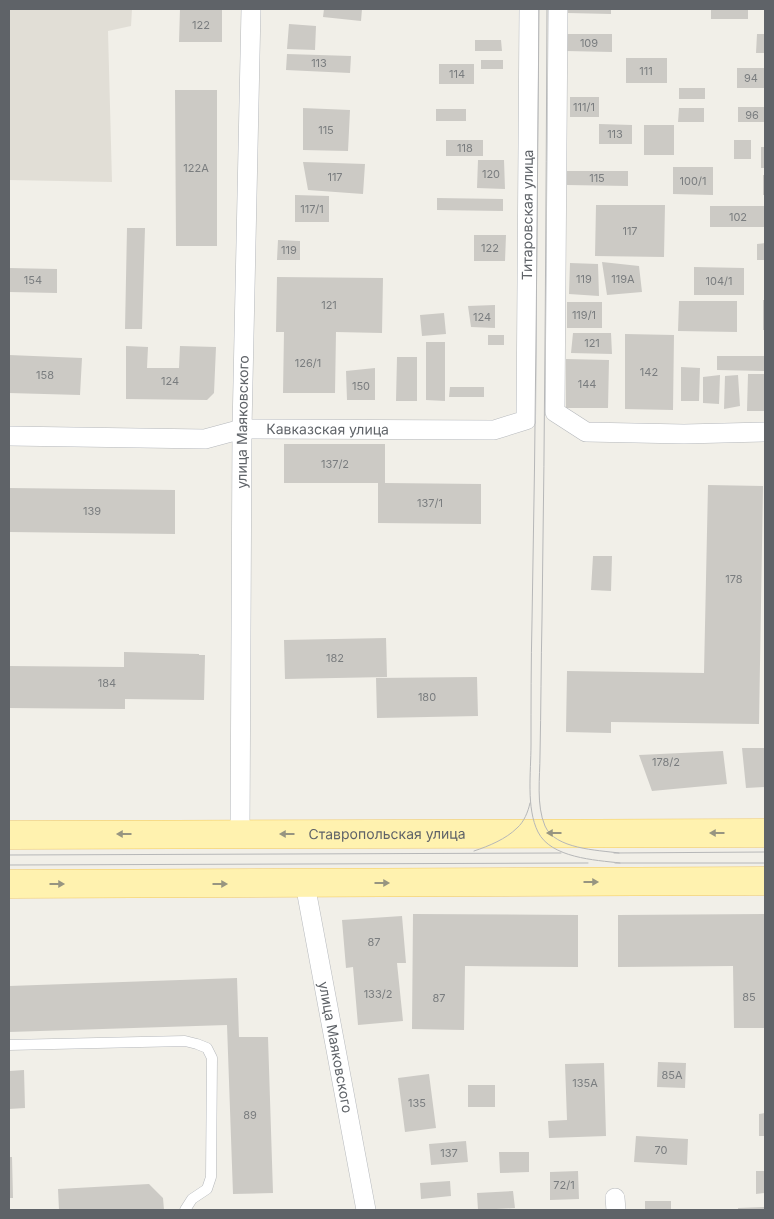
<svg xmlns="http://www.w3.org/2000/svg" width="774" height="1219" viewBox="0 0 774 1219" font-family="Inter,sans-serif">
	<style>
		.education { fill: #e1ded6 }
		.building { fill: #cccac5 }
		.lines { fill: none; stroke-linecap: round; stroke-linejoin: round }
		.lane-casing { stroke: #b5b8bc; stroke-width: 11 }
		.street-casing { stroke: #b5b8bc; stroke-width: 20 }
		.primary-casing { stroke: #f2c960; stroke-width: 29 }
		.lane { stroke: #fff; stroke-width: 10 }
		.street { stroke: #fff; stroke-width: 19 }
		.primary { stroke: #fff2af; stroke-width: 28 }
		.tram { stroke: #b6b7b8; stroke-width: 1 }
		.oneway { fill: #979581 }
		.labels { text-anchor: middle; stroke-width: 4.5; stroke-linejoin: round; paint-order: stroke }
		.number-label { font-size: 11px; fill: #7a7d7f }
		.street-label { font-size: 14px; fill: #5f6368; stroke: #fff }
	</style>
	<rect width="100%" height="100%" fill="#f1efe8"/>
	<path class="education" d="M9 9H132L131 26 108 31 112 182 9 180Z"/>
	<path class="building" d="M180 9H222V42H179Z
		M324 9H362L361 21 323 17Z
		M568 9H611V14L568 13Z
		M711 9H748V19H711Z
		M289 24 316 26 315 50 287 49Z
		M566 34H612V52L566 51Z
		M757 34H765V53H756Z
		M475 40H501L502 51H475Z
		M287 54 351 56 350 73 286 70Z
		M626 58H667V83H626Z
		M481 60H503V69H481Z
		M439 64H474V84H439Z
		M737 68H765V88H737Z
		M679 88H705V99H679Z
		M175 90H217V246H176Z
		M570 97H599V117H570Z
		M738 107H765V122H738Z
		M303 108 350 110 348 151 303 150Z
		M679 108H704V122H678Z
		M436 109H466V121H436Z
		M599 124 632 125V144H599Z
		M644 125H674V155H644Z
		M446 140H483V156H446Z
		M734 140H751V159H734Z
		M761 147H765V168H761Z
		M478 160H504L505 189 477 188Z
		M303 162 365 164 363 194 308 190Z
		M673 167H713V195L673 194Z
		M567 171H628V186L567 185Z
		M763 175H765V195H763Z
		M295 195 329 196V222H295Z
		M437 198 503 199V211L437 210Z
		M596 205H665L664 257 595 256Z
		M710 206H765V227H710Z
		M127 228H145L142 329H125Z
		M474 235H506L505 261H474Z
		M278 240 300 241V260H277Z
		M765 243V260H757V244Z
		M602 262 639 266 642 292 607 295Z
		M570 263 598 264 599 296 569 294Z
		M694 267 744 268V295H694Z
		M9 268 57 269V293L9 292Z
		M277 277 383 278 382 333 336 332 335 393H283L284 332H276Z
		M763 300H765V330H763Z
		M679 301H737V332L678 331Z
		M567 302H602V328H567Z
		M495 305V328L471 327 468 306Z
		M444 313 446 334 422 336 420 315Z
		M573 333H611L612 354 571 353Z
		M625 334 674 335 673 410 625 409Z
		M488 335H504V345H488Z
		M426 342H445V401L426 400Z
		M126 346 148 347 147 368H179L180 346 216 347 214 393 207 400 126 399Z
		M9 355 82 358 80 395 9 393Z
		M717 356H765V371L717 370Z
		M397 357H417V401H396Z
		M566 359 609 360 608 408H566Z
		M681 367 700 368 699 401H681Z
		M375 368V400H347L346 371Z
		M748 374H765V411H747Z
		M720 375 719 404 703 403V377Z
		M738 375 740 406 724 409 725 376Z
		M450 387H484V397H449Z
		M284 444H385V483L481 484V524L378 523V483H284Z
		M708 485 763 486 759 724 611 722V733L566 732 567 671 704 673Z
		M9 488 175 490V534L9 532Z
		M593 556H612L611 591 591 590Z
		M386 638 387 677 285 679 284 640Z
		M124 652 199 654V655H205L204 700 125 699V709L9 708V666L124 667Z
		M477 677 478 716 377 718 376 678Z
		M742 748H765V787L746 788Z
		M723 751 727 784 652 791 639 755Z
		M413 914 578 915V967L465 966 464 1030 412 1029Z
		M765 914V1028H734L733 966 618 967V915Z
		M402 916 406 963H397L403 1021 358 1025 353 967 346 968 342 920Z
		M237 978 239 1037H268L273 1193 233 1194 227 1025 9 1032V986Z
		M658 1062 686 1063 685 1088 657 1087Z
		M604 1063 606 1136 549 1138 548 1121 567 1120 565 1064Z
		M24 1070 25 1108 9 1109V1071Z
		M429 1074 436 1128 405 1132 398 1078Z
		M468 1085H495V1107H468Z
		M765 1113V1136H759V1114Z
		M636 1136 688 1139 687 1165 634 1162Z
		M466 1141 468 1162 431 1165 429 1144Z
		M499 1152H529V1172L500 1173Z
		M9 1157H12L13 1198H9Z
		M578 1171 579 1199 550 1200V1172Z
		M756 1171H765V1193L756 1194Z
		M450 1181 451 1196 421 1199 420 1183Z
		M149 1184 163 1198 164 1210H59L58 1189Z
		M513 1191 515 1208 478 1210 477 1193Z
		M645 1201H671V1210H645Z
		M765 1207V1210H738V1208Z"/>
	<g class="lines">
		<defs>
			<path id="lane" d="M9 1045 185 1041 197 1044 207 1048 212 1058 211 1177 207 1189 192 1199 185 1210"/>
			<g id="street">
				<path d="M558 9 555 412 586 432 684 434 765 432"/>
				<path id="s1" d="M9 436 205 439 242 429 494 430 526 420 529 9"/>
				<path id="s2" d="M240 834 242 429 251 9"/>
				<path id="s3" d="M305 884 366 1210"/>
				<path d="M615 1198 616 1210"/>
			</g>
			<g id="primary">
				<path id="s4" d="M9 835 765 833"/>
				<path d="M9 884 765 881"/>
			</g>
		</defs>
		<use href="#lane" class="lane-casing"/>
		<use href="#street" class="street-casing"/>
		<use href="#primary" class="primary-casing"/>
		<use href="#lane" class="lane"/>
		<use href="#street" class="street"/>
		<use href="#primary" class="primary"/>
		<path class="tram" d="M539 9C537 213 536 417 532 621 531 663 531 704 531 745 531 772 526 808 538 832 551 858 595 860 620 863
			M547 9C546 212 545 416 542 619 541 664 541 709 540 755 540 777 536 805 545 826 555 849 597 850 619 853
			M474 851C489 846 506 839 517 828 524 822 528 812 530 803
			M614 853 765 852
			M9 855 561 853
			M615 863H765
			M9 865 588 863"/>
	</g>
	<defs><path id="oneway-solid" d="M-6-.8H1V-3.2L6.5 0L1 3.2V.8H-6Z" transform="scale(1.25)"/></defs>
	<g class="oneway">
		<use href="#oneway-solid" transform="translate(554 833) rotate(-180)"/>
		<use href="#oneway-solid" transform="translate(717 833) rotate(180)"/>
		<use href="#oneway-solid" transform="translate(124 834) rotate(180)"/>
		<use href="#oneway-solid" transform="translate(287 834) rotate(180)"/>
		<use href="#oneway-solid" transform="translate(591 882)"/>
		<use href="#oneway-solid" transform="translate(382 883)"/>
		<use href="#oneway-solid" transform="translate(57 884)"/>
		<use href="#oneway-solid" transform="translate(220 884)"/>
	</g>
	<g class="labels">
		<g class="number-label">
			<text x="201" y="29">122</text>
			<text x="589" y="47">109</text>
			<text x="319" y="67">113</text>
			<text x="646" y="75">111</text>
			<text x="457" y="78">114</text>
			<text x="751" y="82">94</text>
			<text x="584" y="111">111/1</text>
			<text x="752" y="119">96</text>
			<text x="326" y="134">115</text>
			<text x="615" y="138">113</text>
			<text x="465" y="152">118</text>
			<text x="196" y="172">122А</text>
			<text x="491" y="178">120</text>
			<text x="335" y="181">117</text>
			<text x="597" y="182">115</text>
			<text x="693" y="185">100/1</text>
			<text x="312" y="213">117/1</text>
			<text x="738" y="221">102</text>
			<text x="630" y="235">117</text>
			<text x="490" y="252">122</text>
			<text x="289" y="254">119</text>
			<text x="584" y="283">119</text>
			<text x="623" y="283">119А</text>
			<text x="33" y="284">154</text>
			<text x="719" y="285">104/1</text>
			<text x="329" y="309">121</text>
			<text x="584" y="319">119/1</text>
			<text x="482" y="321">124</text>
			<text x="592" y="347">121</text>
			<text x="308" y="367">126/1</text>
			<text x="649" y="376">142</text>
			<text x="45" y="379">158</text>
			<text x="170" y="385">124</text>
			<text x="587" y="388">144</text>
			<text x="361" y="390">150</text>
			<text x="335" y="468">137/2</text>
			<text x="430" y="507">137/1</text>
			<text x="92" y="515">139</text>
			<text x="734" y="583">178</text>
			<text x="335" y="662">182</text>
			<text x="107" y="687">184</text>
			<text x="427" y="701">180</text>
			<text x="666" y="766">178/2</text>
			<text x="374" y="946">87</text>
			<text x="378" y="998">133/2</text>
			<text x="749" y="1001">85</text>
			<text x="439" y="1002">87</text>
			<text x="672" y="1079">85А</text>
			<text x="585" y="1087">135А</text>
			<text x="417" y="1107">135</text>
			<text x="250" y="1119">89</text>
			<text x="661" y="1154">70</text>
			<text x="449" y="1157">137</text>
			<text x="564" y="1189">72/1</text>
		</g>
		<g class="street-label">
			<text dy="5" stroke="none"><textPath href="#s1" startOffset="725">Титаровская улица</textPath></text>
			<text dy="5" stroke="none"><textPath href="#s2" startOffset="412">улица Маяковского</textPath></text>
			<text dy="5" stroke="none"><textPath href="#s1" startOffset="320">Кавказская улица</textPath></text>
			<text dy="5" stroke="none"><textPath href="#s4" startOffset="378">Ставропольская улица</textPath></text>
			<text dy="5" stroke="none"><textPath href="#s3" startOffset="166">улица Маяковского</textPath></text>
		</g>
	</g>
	<rect width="774" height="1219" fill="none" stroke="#5f6368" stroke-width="20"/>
</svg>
